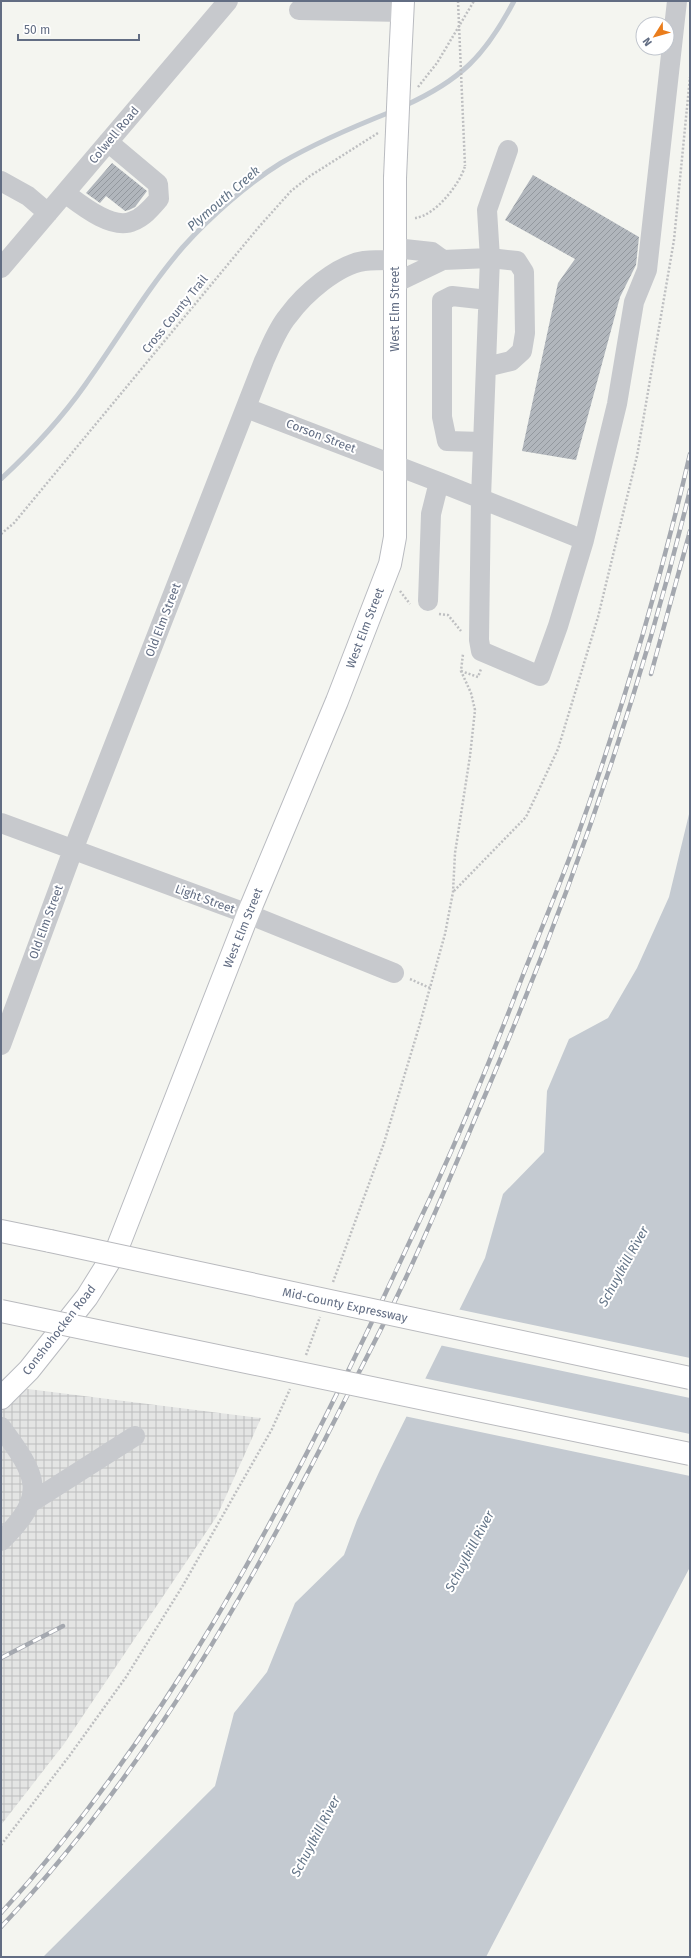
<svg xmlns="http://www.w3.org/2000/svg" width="691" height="1958" viewBox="0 0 691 1958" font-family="'Fira Sans',sans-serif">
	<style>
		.industrial { fill: url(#industrial-grid) }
		.water { fill: #c4cad1 }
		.pier { fill: #f4f5f0 }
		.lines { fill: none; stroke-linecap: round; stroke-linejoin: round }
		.stream { stroke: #c4cad1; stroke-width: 5 }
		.building { fill: url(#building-hatch) }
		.major-casing { stroke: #b9bbc0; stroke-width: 24 }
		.highway-casing { stroke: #b9babe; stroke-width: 24 }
		.path { stroke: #bebfc1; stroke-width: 2.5; stroke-dasharray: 2 2; stroke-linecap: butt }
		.minor { stroke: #c7c9cd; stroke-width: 20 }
		.major { stroke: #fff; stroke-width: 22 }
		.highway { stroke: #fff; stroke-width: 22 }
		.rail-casing { stroke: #a4a8af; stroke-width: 4.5 }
		.rail { stroke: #fff; stroke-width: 3; stroke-dasharray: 9; stroke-linecap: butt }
		.major-bridge-casing { stroke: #b9bbc0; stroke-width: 24; stroke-linecap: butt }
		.highway-bridge-casing { stroke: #b9babe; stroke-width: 24; stroke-linecap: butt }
		.path-bridge { stroke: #bebfc1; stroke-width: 2.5; stroke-dasharray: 2 2; stroke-linecap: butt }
		.major-bridge { stroke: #fff; stroke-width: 22 }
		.highway-bridge { stroke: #fff; stroke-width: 22 }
		.labels { text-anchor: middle; stroke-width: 4; stroke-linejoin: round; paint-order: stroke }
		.street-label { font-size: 12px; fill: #626d83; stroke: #fff }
		.water-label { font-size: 13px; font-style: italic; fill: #637487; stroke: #fff }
	</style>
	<defs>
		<pattern id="industrial-grid" width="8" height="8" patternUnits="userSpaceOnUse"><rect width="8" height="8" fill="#e4e5e4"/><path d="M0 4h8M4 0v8" fill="none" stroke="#bcbebe"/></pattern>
		<pattern id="building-hatch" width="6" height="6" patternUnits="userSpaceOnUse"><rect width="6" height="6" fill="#b1b6bc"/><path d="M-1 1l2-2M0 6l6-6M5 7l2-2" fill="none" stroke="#93989e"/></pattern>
	</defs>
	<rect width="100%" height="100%" fill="#f4f5f0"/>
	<path class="industrial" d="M20 1388 261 1418 217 1516 64 1744 1 1825V1406Z"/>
	<path class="water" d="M690 810V1567L486 1957H43L215 1786 234 1713 267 1672 295 1603 344 1555 357 1520 380 1470 485 1258 503 1194 544 1152 547 1091 569 1039 608 1018 637 968 669 897Z"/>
	<path class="pier" d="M457 1309 690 1358V1398L439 1345Z
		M423 1378 690 1434V1476L404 1416Z"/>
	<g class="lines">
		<path class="stream" d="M404 106C461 80 485 56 514 1
			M1 479C31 451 61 419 85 385 118 339 146 290 183 247 210 217 247 184 281 163 317 142 355 126 393 111"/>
	</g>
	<path class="building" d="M112 163 147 191 135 207 129 210 125 211 106 196 100 203 86 193Z
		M533 175 639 237 636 265 620 297 576 460 522 451 558 283 575 259 505 220Z"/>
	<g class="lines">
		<defs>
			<path id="major" d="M400 61 403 1
				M1 1398 29 1370 87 1297 117 1249 248 914 337 701 390 564 395 537V178"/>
			<path id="highway" d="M1 1231 50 1241"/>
		</defs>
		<use href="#major" class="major-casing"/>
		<use href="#highway" class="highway-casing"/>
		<path class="path" d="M418 87 437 63 474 1
			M415 218C435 216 460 184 465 166
			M1 534 14 523 258 228 291 191 310 176 378 133
			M400 591 410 604
			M439 614 448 615 461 631
			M461 671 478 677 481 669
			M454 891 526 817 558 749 598 617 637 456 674 240 690 77
			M410 979 430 988
			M333 1282 384 1143 419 1027 445 934 453 892 455 853 470 756 475 710 471 693 461 671 463 654
			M306 1355 320 1317
			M1 1845 70 1755 126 1677 182 1587 272 1429 290 1389"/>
		<path class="minor" d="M299 10 403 12
			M508 150 487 210 490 258 481 498 479 640 481 651 540 676 558 626 584 540 617 404 634 302 647 270 677 1
			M1 181 28 196 48 213
			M65 193C81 205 113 231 133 221 144 217 152 207 159 199L158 184 108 142
			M395 248 432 252 443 260
			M1 268 228 1
			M395 283 443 260 490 258 517 261 524 272 525 333 522 351 511 361 486 367
			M246 408 439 482 431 514 428 601
			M483 442 447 441 442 417V301L452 296 488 300
			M439 482 584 540
			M1 823 248 914 394 973
			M1 1045 73 850 264 361C271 346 277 329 288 316 304 294 337 265 364 261 374 260 385 260 394 260
			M1 1427C37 1476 49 1494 1 1541
			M30 1503 135 1436"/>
		<use href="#major" class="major"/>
		<use href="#highway" class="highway"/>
		<defs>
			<path id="rail" d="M651 674 690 531
				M1 1658 63 1626
				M1 1913C164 1735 277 1521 380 1305 397 1268 415 1231 432 1194 465 1122 495 1049 523 975 540 932 558 889 574 846 620 718 659 587 690 454
				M1 1927C152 1767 258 1575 355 1380 371 1349 387 1318 402 1286 432 1223 458 1158 486 1093 569 898 640 697 690 490"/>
		</defs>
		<use href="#rail" class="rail-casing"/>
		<use href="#rail" class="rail"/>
		<defs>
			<path id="major-bridge" d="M395 178 400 61"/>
			<path id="highway-bridge" d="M50 1241 690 1378
				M1 1311 690 1454"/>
		</defs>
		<use href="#major-bridge" class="major-bridge-casing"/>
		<use href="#highway-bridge" class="highway-bridge-casing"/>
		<path class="path-bridge" d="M458 1 465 166"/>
		<use href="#major-bridge" class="major-bridge"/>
		<use href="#highway-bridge" class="highway-bridge"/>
	</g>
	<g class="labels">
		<g class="street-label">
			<text transform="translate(114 135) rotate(-50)" y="4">Colwell Road</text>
			<text transform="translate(395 309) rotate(-90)" y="4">West Elm Street</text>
			<text transform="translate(175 314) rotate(-51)" y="4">Cross County Trail</text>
			<text transform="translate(321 436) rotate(21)" y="4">Corson Street</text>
			<text transform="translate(163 620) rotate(-69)" y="4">Old Elm Street</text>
			<text transform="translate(365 628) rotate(-69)" y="4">West Elm Street</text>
			<text transform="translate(205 899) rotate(20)" y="4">Light Street</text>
			<text transform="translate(46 922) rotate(-70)" y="4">Old Elm Street</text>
			<text transform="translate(243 928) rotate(-68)" y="4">West Elm Street</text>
			<text transform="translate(345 1305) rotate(12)" y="4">Mid-County Expressway</text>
			<text transform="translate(59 1330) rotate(-52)" y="4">Conshohocken Road</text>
		</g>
		<g class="water-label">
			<text transform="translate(223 198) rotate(-41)" y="5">Plymouth Creek</text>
			<text transform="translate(623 1266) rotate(-61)" y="5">Schuylkill River</text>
			<text transform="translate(469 1551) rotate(-62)" y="5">Schuylkill River</text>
			<text transform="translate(315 1836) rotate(-62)" y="5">Schuylkill River</text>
		</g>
	</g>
	<rect width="691" height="1958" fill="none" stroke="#626d83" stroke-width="4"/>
	<g transform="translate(655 36) rotate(233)"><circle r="19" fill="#ffffff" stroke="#c0c5cd"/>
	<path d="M0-3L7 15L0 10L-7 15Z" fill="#ea7d1c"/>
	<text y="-6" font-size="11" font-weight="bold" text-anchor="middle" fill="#626d83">N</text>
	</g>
	<path d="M18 34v6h121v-6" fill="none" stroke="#626d83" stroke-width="2"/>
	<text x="24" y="34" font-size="12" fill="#626d83" stroke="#ffffff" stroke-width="3" paint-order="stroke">50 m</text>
</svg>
